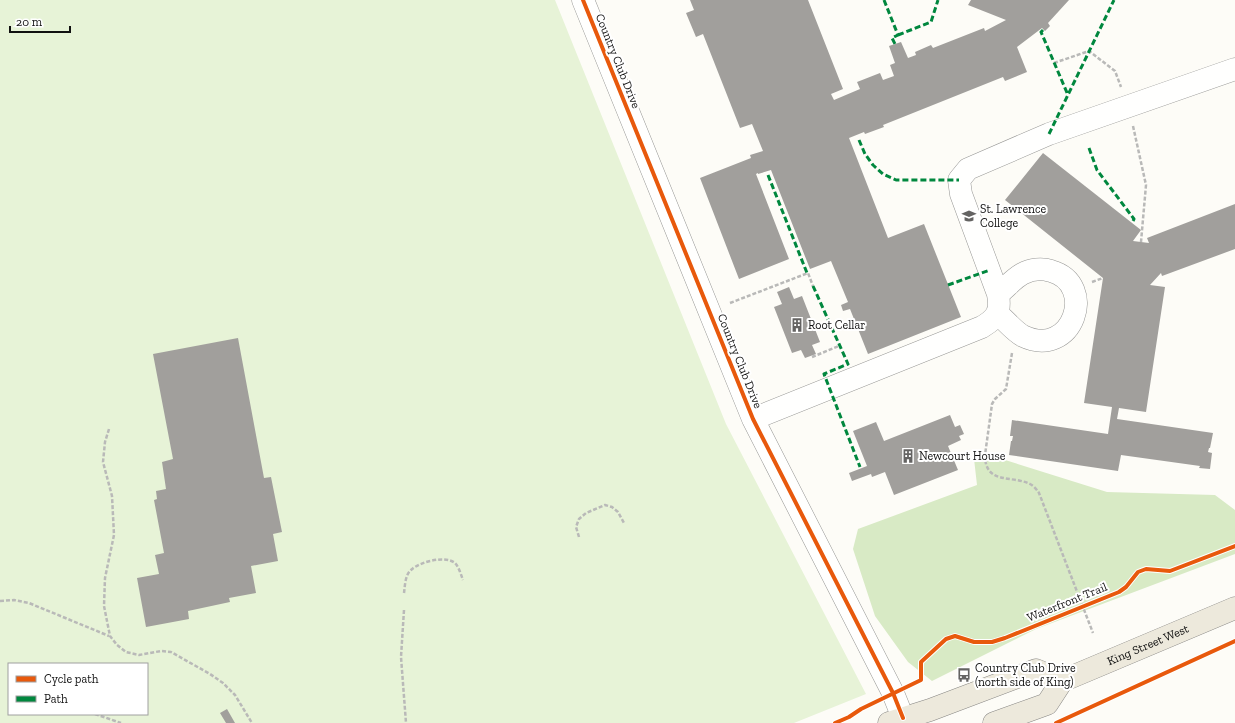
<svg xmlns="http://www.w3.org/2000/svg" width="1235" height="723" viewBox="0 0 1235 723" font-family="'Zilla Slab',serif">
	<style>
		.green { fill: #e7f3d7; fill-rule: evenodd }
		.forest { fill: #d8eac5 }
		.building { fill: #a19f9c }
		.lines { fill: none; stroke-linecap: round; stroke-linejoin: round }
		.minor-casing { stroke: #979795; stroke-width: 23 }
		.major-casing { stroke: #858482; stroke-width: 23 }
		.path { stroke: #b9b9b8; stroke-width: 2.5; stroke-dasharray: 4 2; stroke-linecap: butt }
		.minor { stroke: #fffffe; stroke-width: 22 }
		.major { stroke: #ede9dc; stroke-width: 22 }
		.quiet { stroke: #00873e; stroke-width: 3; stroke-dasharray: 6 3; stroke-linecap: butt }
		.cycleway-casing { stroke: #fff; stroke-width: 6 }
		.cycleway { stroke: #e8590c; stroke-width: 4 }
		.labels { text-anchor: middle; stroke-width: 4; stroke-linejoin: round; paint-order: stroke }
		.street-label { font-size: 12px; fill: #111; stroke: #fff }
		.poi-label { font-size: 12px; fill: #111; stroke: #fff; text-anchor: start }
	</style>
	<rect width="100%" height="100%" fill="#fdfcf7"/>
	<path class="green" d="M0 0H555L726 424 866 694 794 723H0ZM9 664H147V714H9Z"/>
	<path class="forest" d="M973 450 1107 492 1215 495 1235 510V554L1036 629 932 681 908 662 875 616 853 549 858 529 977 485Z"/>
	<path class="building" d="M690 0H808L843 89 831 94 834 100 860 89 857 82 880 73 883 80 894 76 890 65 895 63 889 46 901 42 908 58 916 55 915 52 931 45 933 48 984 28 985 31 1006 20 968 5 971 0H1069L1048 23 1050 26 1045 31 1042 28 1017 47 1027 72 1005 81 1003 77 883 125 884 127 865 134 864 132 849 138 888 238 924 224 961 317 868 354 850 309 843 311 841 305 848 302 831 261 810 269 771 170 758 174V173L756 174 789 259 739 279 700 178 751 158 750 155 763 151 752 124 740 128 703 34 696 37 686 13 694 10Z
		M1043 153 1141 230 1133 241 1149 243 1147 238 1235 204V249L1162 276 1161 273 1150 285 1165 287 1146 412 1119 408 1117 419 1213 433 1210 448H1209L1208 452 1212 453 1210 469 1199 468 1200 466 1121 455 1118 471 1009 455 1011 441H1012L1013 436H1010L1012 420 1108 434 1112 407 1084 403 1103 278 1005 200Z
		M789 287 794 299 802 296 820 342 812 345 816 354 805 358 801 350 792 353 774 307 782 304 777 292Z
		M238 338 264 478 271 477 282 532 273 534 278 561 251 566 256 593 229 598 230 602 188 611 189 619 146 627 137 578 159 574 155 555 164 553 154 500 157 499 156 491 166 489 162 462 173 459 153 354Z
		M950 415 955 427 960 425 964 434 959 436 961 440 948 446 958 470 894 495 885 472 872 477 871 474 852 481 849 473 867 466 853 431 876 422 884 441Z
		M227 709 235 723H226L220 713Z"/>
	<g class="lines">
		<defs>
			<path id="minor" d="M583 0 753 419 893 693 905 723
				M998 314C1005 320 1015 332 1023 336 1073 360 1098 284 1051 271 1042 268 1031 269 1022 274 1013 279 1006 288 998 294
				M753 419 982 327C997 318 1001 312 998 294L961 194 959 180 968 169 1049 134 1235 69"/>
			<g id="major">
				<path d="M889 723 930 710 1036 670 1062 681"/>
				<path id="s1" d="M994 723 1047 704 1062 681 1235 608"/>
			</g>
		</defs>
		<use href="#minor" class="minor-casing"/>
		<use href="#major" class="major-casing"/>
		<path class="path" d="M1054 63 1089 51 1115 71 1121 87
			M1133 126 1146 185 1141 242
			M1092 282 1103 278
			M730 303 808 273 813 286
			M1012 353 1006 389 995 399 992 404 985 455C985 485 1012 475 1030 484 1034 486 1037 490 1039 493L1093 633
			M812 357 839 346
			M109 429 105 442 103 462 112 496 114 535 105 578 104 606 110 636 117 645 126 652 139 655 161 651 171 652 210 674 223 683 235 695 252 723
			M579 537 576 527 579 519 586 513 605 505 612 507 618 512 624 523
			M404 593C405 586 405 575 411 570 419 562 445 555 455 563 459 567 461 575 463 580
			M0 601 14 600 29 603 109 636
			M404 610 401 657 406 723
			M95 714 121 723"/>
		<use href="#minor" class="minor"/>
		<use href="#major" class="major"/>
		<path class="quiet" d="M884 0 898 35 892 38 895 44
			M1043 30 1041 32 1068 95
			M898 35 931 22 938 0
			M1049 134 1114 0
			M859 140 865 154 873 165 883 174 896 180H959
			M1089 148 1097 170 1134 219 1132 223
			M768 175 807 273
			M948 285 990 270
			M813 286 848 364 824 374 860 467"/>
		<defs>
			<path id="cycleway" d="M583 0 753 419 893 693 903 718
				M835 723 849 717 861 709 921 680V662L946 639 955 636 974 642H992L1005 638 1119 592 1126 587 1138 572 1146 569 1170 571 1235 546
				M1056 723 1235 641"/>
		</defs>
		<use href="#cycleway" class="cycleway-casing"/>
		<use href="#cycleway" class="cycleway"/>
	</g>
	<defs>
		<symbol id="university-bare" viewBox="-9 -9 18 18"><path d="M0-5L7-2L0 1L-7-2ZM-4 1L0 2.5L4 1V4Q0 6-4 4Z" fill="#646362" stroke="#fff" stroke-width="2.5" paint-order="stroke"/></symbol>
		<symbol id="building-bare" viewBox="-9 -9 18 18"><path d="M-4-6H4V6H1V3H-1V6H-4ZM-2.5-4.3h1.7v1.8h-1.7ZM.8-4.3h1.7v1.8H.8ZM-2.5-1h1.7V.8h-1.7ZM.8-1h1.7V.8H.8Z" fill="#646362" stroke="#fff" stroke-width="2.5" paint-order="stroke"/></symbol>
		<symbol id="bus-bare" viewBox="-9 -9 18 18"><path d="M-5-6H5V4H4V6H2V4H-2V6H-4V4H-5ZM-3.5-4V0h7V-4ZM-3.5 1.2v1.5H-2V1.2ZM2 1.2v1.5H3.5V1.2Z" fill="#646362" stroke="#fff" stroke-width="2.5" paint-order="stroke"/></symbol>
	</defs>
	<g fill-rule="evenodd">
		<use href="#university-bare" x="959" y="206" width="20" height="20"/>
		<use href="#building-bare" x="787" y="315" width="20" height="20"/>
		<use href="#building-bare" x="898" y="446" width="20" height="20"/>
		<use href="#bus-bare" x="954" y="665" width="20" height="20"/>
	</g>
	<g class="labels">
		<g class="street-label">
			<text transform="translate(618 61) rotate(68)" y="4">Country Club Drive</text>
			<text transform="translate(740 361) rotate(68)" y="4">Country Club Drive</text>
			<text transform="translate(1067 602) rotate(-22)" y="4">Waterfront Trail</text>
			<text dy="4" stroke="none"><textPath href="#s1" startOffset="177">King Street West</textPath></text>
		</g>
		<g class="poi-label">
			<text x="980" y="213">St. Lawrence<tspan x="980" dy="14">College</tspan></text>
			<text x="808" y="329">Root Cellar</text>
			<text x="919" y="460">Newcourt House</text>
			<text x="975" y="672">Country Club Drive<tspan x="975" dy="14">(north side of King)</tspan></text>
		</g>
	</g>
	<rect x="8" y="663" width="140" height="52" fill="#ffffff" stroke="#a0a0a0"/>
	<rect x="16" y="676" width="20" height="6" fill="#e8590c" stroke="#a0a0a0"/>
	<text x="44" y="683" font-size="12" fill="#111111">Cycle path</text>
	<rect x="16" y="696" width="20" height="6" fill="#00873e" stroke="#a0a0a0"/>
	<text x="44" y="703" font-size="12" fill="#111111">Path</text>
	<path d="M10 26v6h60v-6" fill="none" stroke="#111111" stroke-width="2"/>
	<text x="16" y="26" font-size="12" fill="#111111" stroke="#ffffff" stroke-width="3" paint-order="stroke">20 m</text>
</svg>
